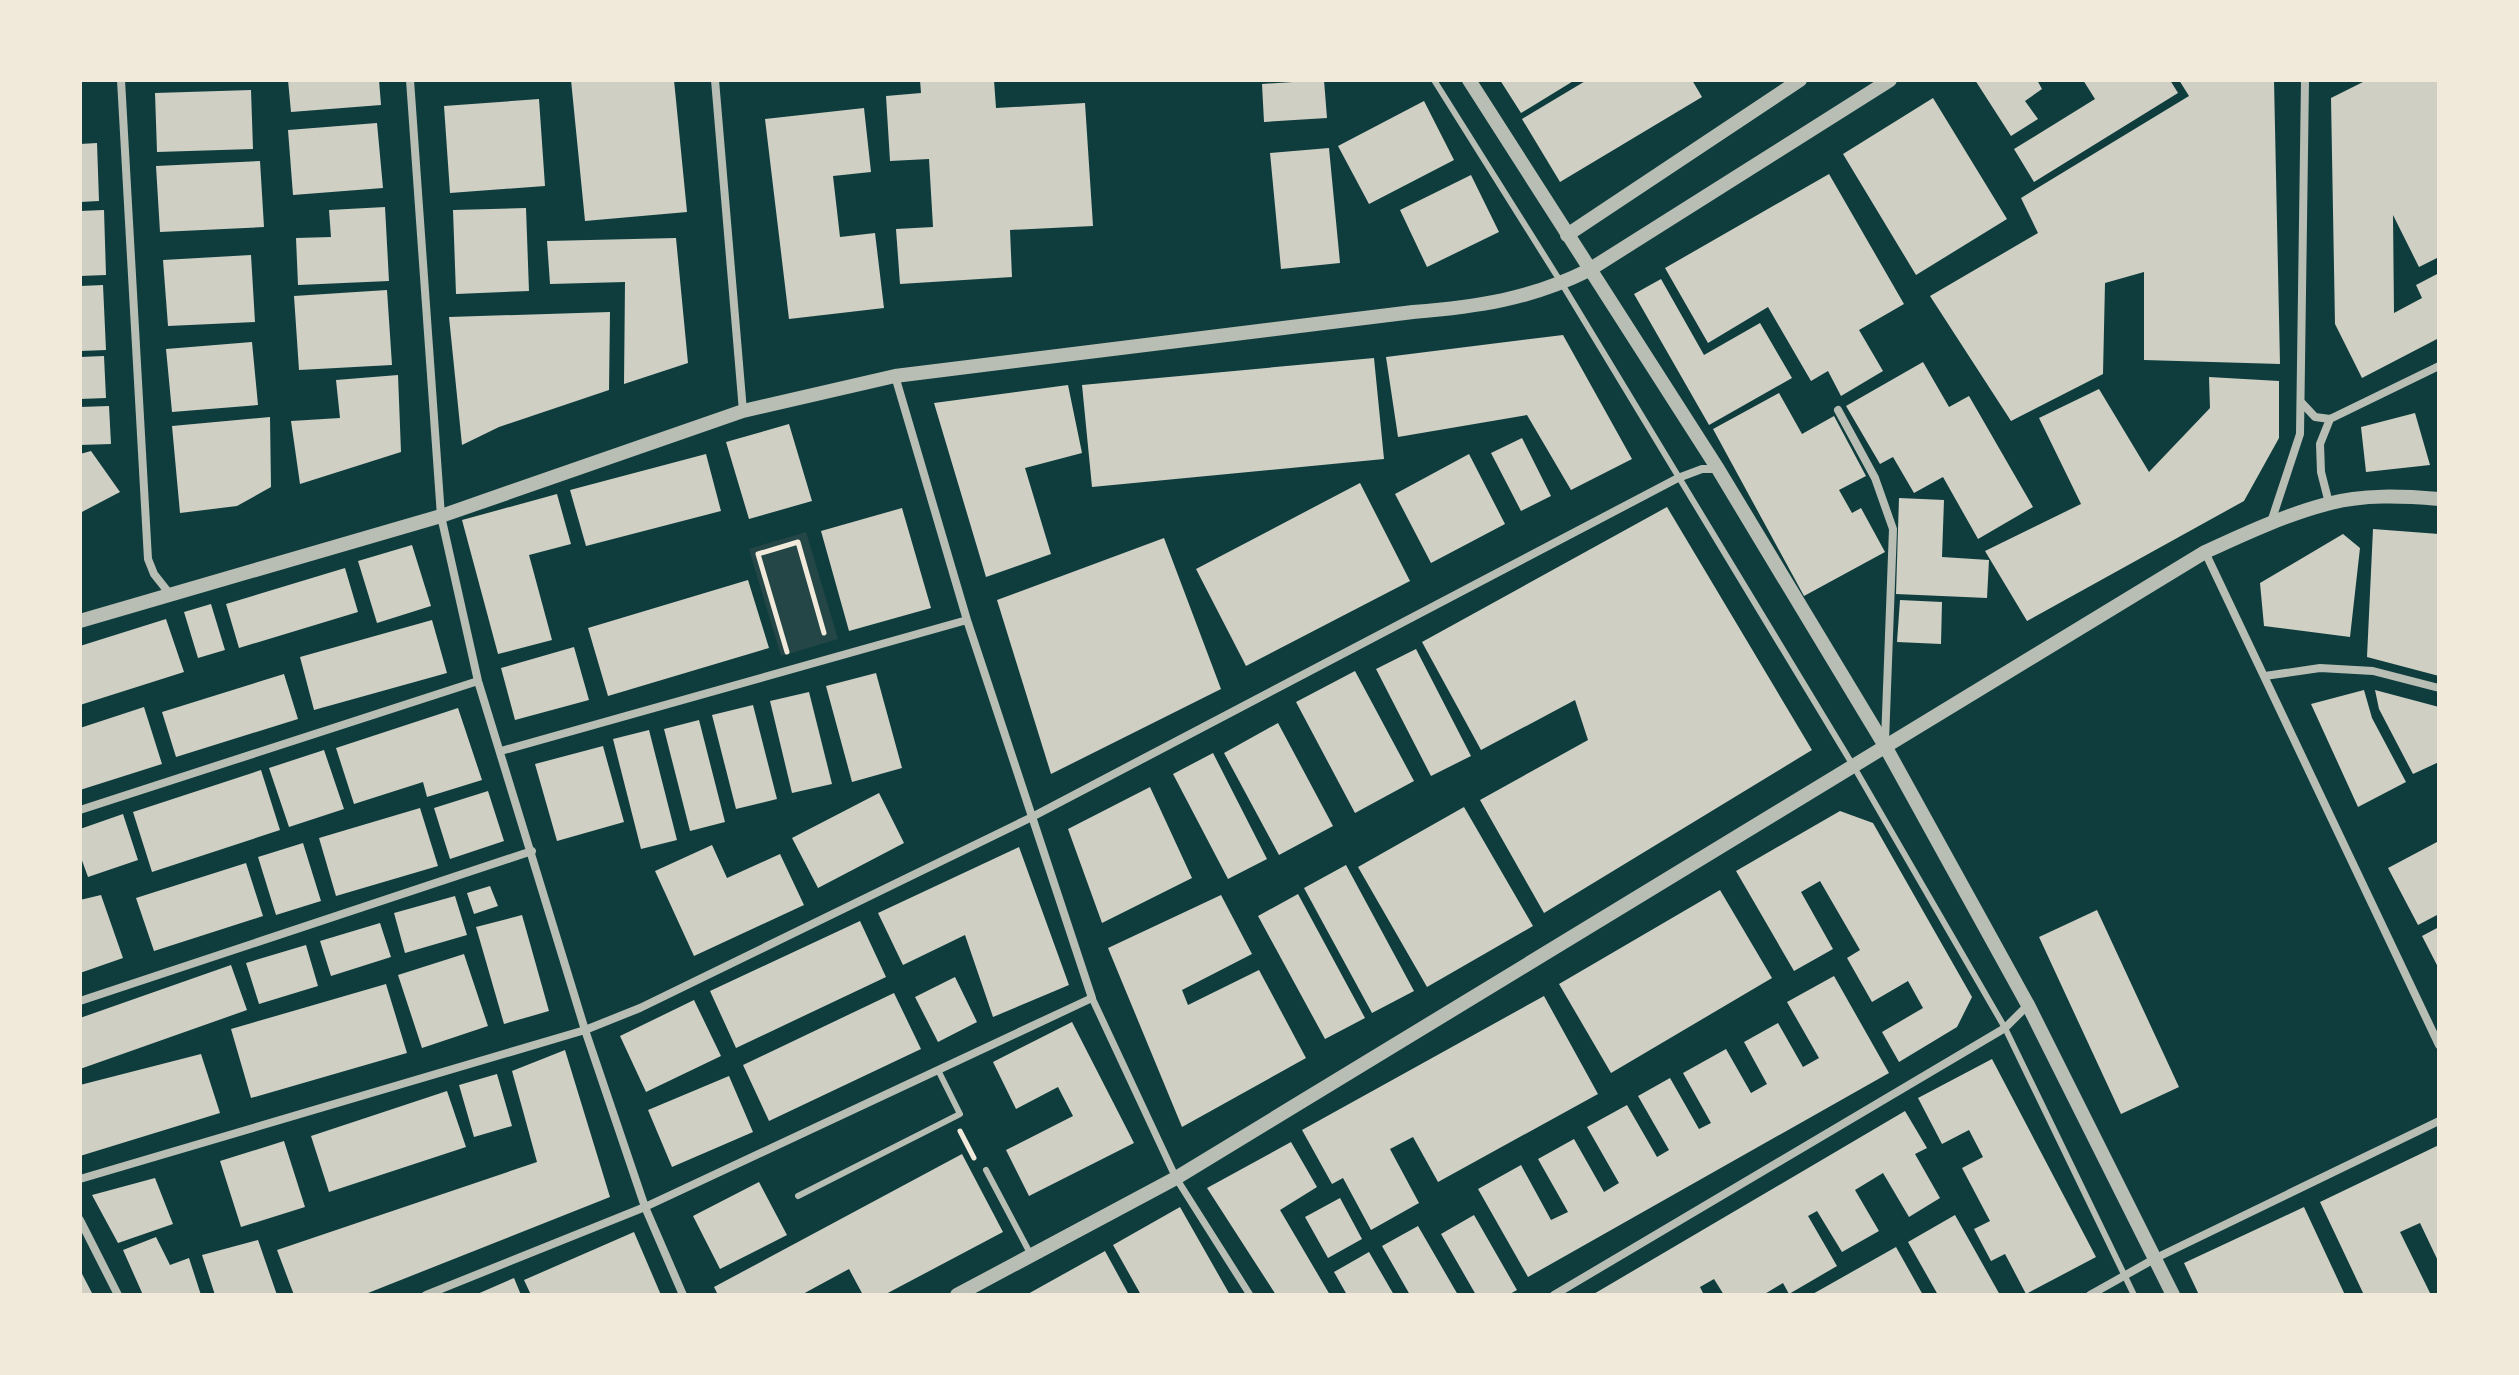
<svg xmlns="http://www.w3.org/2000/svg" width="2519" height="1375" viewBox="0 0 2519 1375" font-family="Jost,sans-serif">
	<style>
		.green { fill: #244646 }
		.building { fill: #cfcfc3 }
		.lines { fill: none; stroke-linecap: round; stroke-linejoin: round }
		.path { stroke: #f1e9da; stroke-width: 5 }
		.service { stroke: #b8beb3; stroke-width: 6 }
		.pedestrian { stroke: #b8beb3; stroke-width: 7 }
		.minor { stroke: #b8beb3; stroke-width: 8 }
		.tertiary { stroke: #b8beb3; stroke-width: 14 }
	</style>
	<rect width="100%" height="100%" fill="#0f3d3e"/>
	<path class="green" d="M806 532 838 639 781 656 749 549Z"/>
	<path class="building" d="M288 80H379L381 105 291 112Z
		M571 80H674L687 212 585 221Z
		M920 80H994L996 108 1085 103 1093 226 1010 230 1012 277 900 284 896 229 933 227 929 159 890 161 886 96 921 93Z
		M1324 80 1327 118 1264 122 1262 84Z
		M1500 80H1575L1521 113Z
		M1587 80H1692L1702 97 1560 182 1522 119Z
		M1975 80H2037L2042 89 2025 101 2038 119 2011 136Z
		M2083 80H2170L2178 93 2034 182 2014 149 2095 99Z
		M2179 80H2274L2280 364 2144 360V272L2105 283 2103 374 2011 421 1930 296 2038 233 2021 198 2189 96Z
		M2367 80H2439V257L2419 267 2393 215 2394 313 2422 298 2416 285 2439 273V338L2362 378 2335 324 2331 98Z
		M251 90 253 149 157 152 155 93Z
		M1933 98 2007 219 1916 275 1843 154Z
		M539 99 545 186 450 193 444 106Z
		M1424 101 1454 160 1369 204 1338 146Z
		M864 108 871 172 833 176 840 237 875 233 884 308 789 319 765 119Z
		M377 123 383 188 293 195 288 130Z
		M97 143 99 201 80 202V144Z
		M1329 148 1340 263 1281 269 1270 153Z
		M260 161 264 227 160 232 156 166Z
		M1829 174 1904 304 1859 330 1883 371 1841 396 1828 371 1811 381 1768 307 1708 343 1665 268Z
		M1471 175 1499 232 1427 267 1400 210Z
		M385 207 389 281 298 285 296 238 331 237 329 210Z
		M526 208 529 291 456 294 453 210Z
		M104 210 106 275 80 276V211Z
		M676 238 688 363 624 384 625 282 550 284 547 241Z
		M251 255 255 322 168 326 163 260Z
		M1661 279 1704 355 1760 323 1792 378 1709 425 1634 294Z
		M103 285 106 350 80 351V286Z
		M387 290 392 365 299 370 294 296Z
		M610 312 609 390 499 427 462 445 449 317Z
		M1563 335 1632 459 1571 490 1527 415 1398 437 1386 357Z
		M252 342 258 405 172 412 166 349Z
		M104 356 106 398 80 399V357Z
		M1374 358 1384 459 1092 487 1082 385Z
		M1923 362 1949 407 1969 396 2033 507 1978 539 1943 477 1914 493 1893 457 1880 464 1846 406Z
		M398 375 401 452 300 484 291 421 340 418 336 380Z
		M2209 377 2279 381V438L2244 501 2027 621 1985 551 2081 504 2039 418 2099 389 2149 472 2210 408Z
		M1068 385 1082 453 1025 468 1051 554 986 577 934 403Z
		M1779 393 1802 434 1834 416 1866 476 1839 490 1852 513 1861 508 1885 552 1804 596 1713 429Z
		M109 406 111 444 80 445V407Z
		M2415 413 2430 465 2366 472 2361 427Z
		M270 417 271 487 237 506 180 513 172 426Z
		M789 424 812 501 749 519 726 442Z
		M1522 438 1551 496 1521 511 1491 453Z
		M91 451 120 492 80 513V454Z
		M706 454 721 511 586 546 570 490Z
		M1469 454 1505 524 1431 563 1395 494Z
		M1360 483 1410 581 1246 666 1196 569Z
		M557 494 571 544 529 555 552 640 498 654 462 520Z
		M1899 498 1944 500 1942 557 1989 560 1987 598 1896 594Z
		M1667 507 1812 750 1544 913 1480 800 1588 740 1575 700 1481 750 1422 642Z
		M902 508 931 608 849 631 821 531Z
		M2373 529 2439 534V676L2367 657Z
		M2343 534 2360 548 2350 637 2264 626 2260 583Z
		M1164 538 1221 689 1051 774 997 600Z
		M412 545 431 606 377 623 358 561Z
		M345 568 358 612 239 648 226 604Z
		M748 580 769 648 608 696 588 628Z
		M1900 600 1942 602 1941 644 1897 642Z
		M211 604 225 650 198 658 184 612Z
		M166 619 184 672 80 705V646Z
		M432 620 447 673 314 710 300 657Z
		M574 647 589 700 515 720 501 668Z
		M1416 649 1471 756 1431 776 1376 669Z
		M1355 671 1414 781 1355 813 1296 702Z
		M876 673 902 768 852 782 826 686Z
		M284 674 298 719 176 757 162 712Z
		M2364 690 2372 718 2406 782 2358 807 2311 704Z
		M2375 690 2439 707V762L2413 774 2379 709Z
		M809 692 832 784 792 793 770 701Z
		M753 705 777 799 736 809 712 715Z
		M144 707 162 764 80 790V728Z
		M458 708 482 780 427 797 423 782 354 804 336 748Z
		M699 720 725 822 690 831 664 729Z
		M1278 723 1333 826 1279 855 1224 753Z
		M649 730 677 840 641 849 613 739Z
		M603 746 624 822 557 841 535 764Z
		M324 750 344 809 289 827 269 768Z
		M1213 753 1267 859 1228 879 1173 774Z
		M261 770 280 830 152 872 133 812Z
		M1150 787 1192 878 1102 923 1068 829Z
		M488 791 504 841 450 859 434 808Z
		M879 793 904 843 818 888 792 838Z
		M1464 807 1533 926 1427 987 1358 867Z
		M420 808 438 866 336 896 319 838Z
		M1840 811 1873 823 1972 997 1957 1027 1899 1062 1882 1032 1923 1008 1908 981 1872 1002 1847 958 1860 950 1820 881 1801 892 1833 949 1794 971 1736 871Z
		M123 814 138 860 88 877 80 855V829Z
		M2437 842 2439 914 2418 925 2388 868Z
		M303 843 321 901 276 915 258 857Z
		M712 845 727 878 780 854 804 905 694 956 655 871Z
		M1019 847 1069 985 993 1017 965 935 903 965 878 913Z
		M246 863 263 916 154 951 136 898Z
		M1346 865 1414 991 1372 1013 1304 888Z
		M490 886 498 906 474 914 467 893Z
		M1720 890 1772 978 1611 1073 1559 984Z
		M1298 894 1365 1018 1325 1039 1258 916Z
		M101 895 123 958 80 973V900Z
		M1221 895 1252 954 1182 990 1188 1005 1259 970 1306 1058 1182 1127 1108 948Z
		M455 896 467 935 405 953 394 913Z
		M2097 910 2179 1087 2121 1114 2039 937Z
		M522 915 549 1011 504 1024 476 927Z
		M860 921 886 977 736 1048 710 991Z
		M380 923 391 957 331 976 320 941Z
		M2439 927V969L2422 936Z
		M306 945 318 986 259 1004 246 963Z
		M464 954 488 1026 422 1048 398 975Z
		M231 965 247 1010 80 1069V1018Z
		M1834 976 1889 1073 1528 1277 1478 1189 1521 1165 1551 1220 1568 1212 1538 1159 1574 1139 1604 1192 1619 1183 1587 1127 1627 1105 1657 1157 1669 1150 1638 1096 1670 1078 1699 1129 1711 1123 1683 1073 1726 1049 1751 1093 1767 1084 1744 1042 1778 1023 1803 1067 1819 1058 1787 1002Z
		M955 977 977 1022 938 1042 915 997Z
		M386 984 407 1053 251 1098 231 1029Z
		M894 993 921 1049 769 1121 743 1065Z
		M1544 996 1598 1094 1438 1182 1413 1137 1390 1149 1419 1203 1371 1230 1343 1178 1332 1184 1302 1130Z
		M694 1000 721 1056 646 1092 620 1036Z
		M1072 1022 1134 1143 1029 1196 1006 1150 1073 1116 1058 1087 1016 1109 993 1062Z
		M565 1050 610 1197 363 1295H294L277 1250 537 1162 512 1071Z
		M201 1054 220 1113 80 1156V1085Z
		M1992 1059 2096 1257 2026 1294 2005 1254 1991 1261 1974 1229 1990 1221 1962 1168 1983 1157 1969 1130 1942 1144 1918 1098Z
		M497 1074 512 1126 474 1137 459 1085Z
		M729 1076 753 1132 672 1167 648 1110Z
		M447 1091 466 1147 329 1192 311 1136Z
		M1905 1111 1927 1148 1915 1154 1940 1198 1909 1217 1883 1173 1855 1190 1879 1231 1842 1252 1817 1211 1808 1216 1837 1266 1789 1294 1783 1283 1763 1295H1724L1714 1279 1700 1287 1704 1295H1592Z
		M284 1141 305 1207 241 1227 220 1161Z
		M1291 1142 1317 1187 1280 1210 1330 1295H1276L1207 1188Z
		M2439 1145V1263L2420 1223 2400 1232 2431 1295H2364L2320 1202Z
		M962 1154 1003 1232 884 1295H863L849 1269 801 1295H718L714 1287Z
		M155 1178 173 1224 118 1243 92 1195Z
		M759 1182 787 1235 720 1269 693 1216Z
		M1340 1198 1362 1239 1328 1258 1305 1217Z
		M1180 1207 1230 1295H1141L1113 1245Z
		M2304 1207 2345 1295H2199L2184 1263Z
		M1474 1215 1517 1290 1508 1295H1476L1441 1234Z
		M1955 1215 2000 1295H1938L1908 1242Z
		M1418 1226 1458 1295H1410L1382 1246Z
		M634 1232 661 1295H531L524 1280Z
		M156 1237 170 1265 189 1258 201 1295H143L123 1250Z
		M258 1240 277 1295H215L202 1255Z
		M1896 1247 1923 1295H1811Z
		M1105 1251 1129 1295H1026Z
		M1369 1252 1394 1295H1347L1334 1272Z
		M80 1270 93 1295H80Z
		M514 1278 521 1295H475Z"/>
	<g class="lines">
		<path class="path" d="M787 652 758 554 798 542 824 633
			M960 1131 974 1158"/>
		<path class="service" d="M1434 80 1562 284 1854 767 2005 1028 2134 1295
			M986 1170 1031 1255
			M798 1196 960 1114 938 1070"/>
		<path class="pedestrian" d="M1092 998 1176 1178 1250 1295"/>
		<path class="minor" d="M121 80 148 559 154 574 169 593
			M410 80 441 516 478 681 585 1030 645 1207 683 1295
			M715 80 743 411
			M2301 402 2315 417 2330 419 2439 366
			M1838 410 1875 478 1893 529 1885 741
			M2329 503 2321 472 2320 444 2330 419
			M2271 522 2300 434 2305 80
			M2205 552 2439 1045
			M2265 676 2320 668 2373 671 2439 688
			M501 751 967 620
			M80 810 478 681
			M80 1001 532 851
			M80 1179 585 1030 640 1008 1030 818 1678 478 1702 469H1718
			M80 1220 118 1295
			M426 1295 645 1207 1092 998 967 620 895 376
			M1554 1295 2005 1028 2028 1005
			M2090 1295 2156 1258 2439 1121"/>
		<path class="tertiary" d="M1469 80 1718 469 1885 746 2028 1005 2173 1295
			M1567 235 1800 80
			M80 621 441 516 743 411 895 376 1413 312C1477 307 1531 299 1589 270L1890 80
			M957 1295 1176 1178 2205 552C2244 534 2285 515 2327 504 2363 494 2403 496 2439 499"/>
	</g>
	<rect width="2519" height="1375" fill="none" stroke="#f1e9da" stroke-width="164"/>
</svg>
